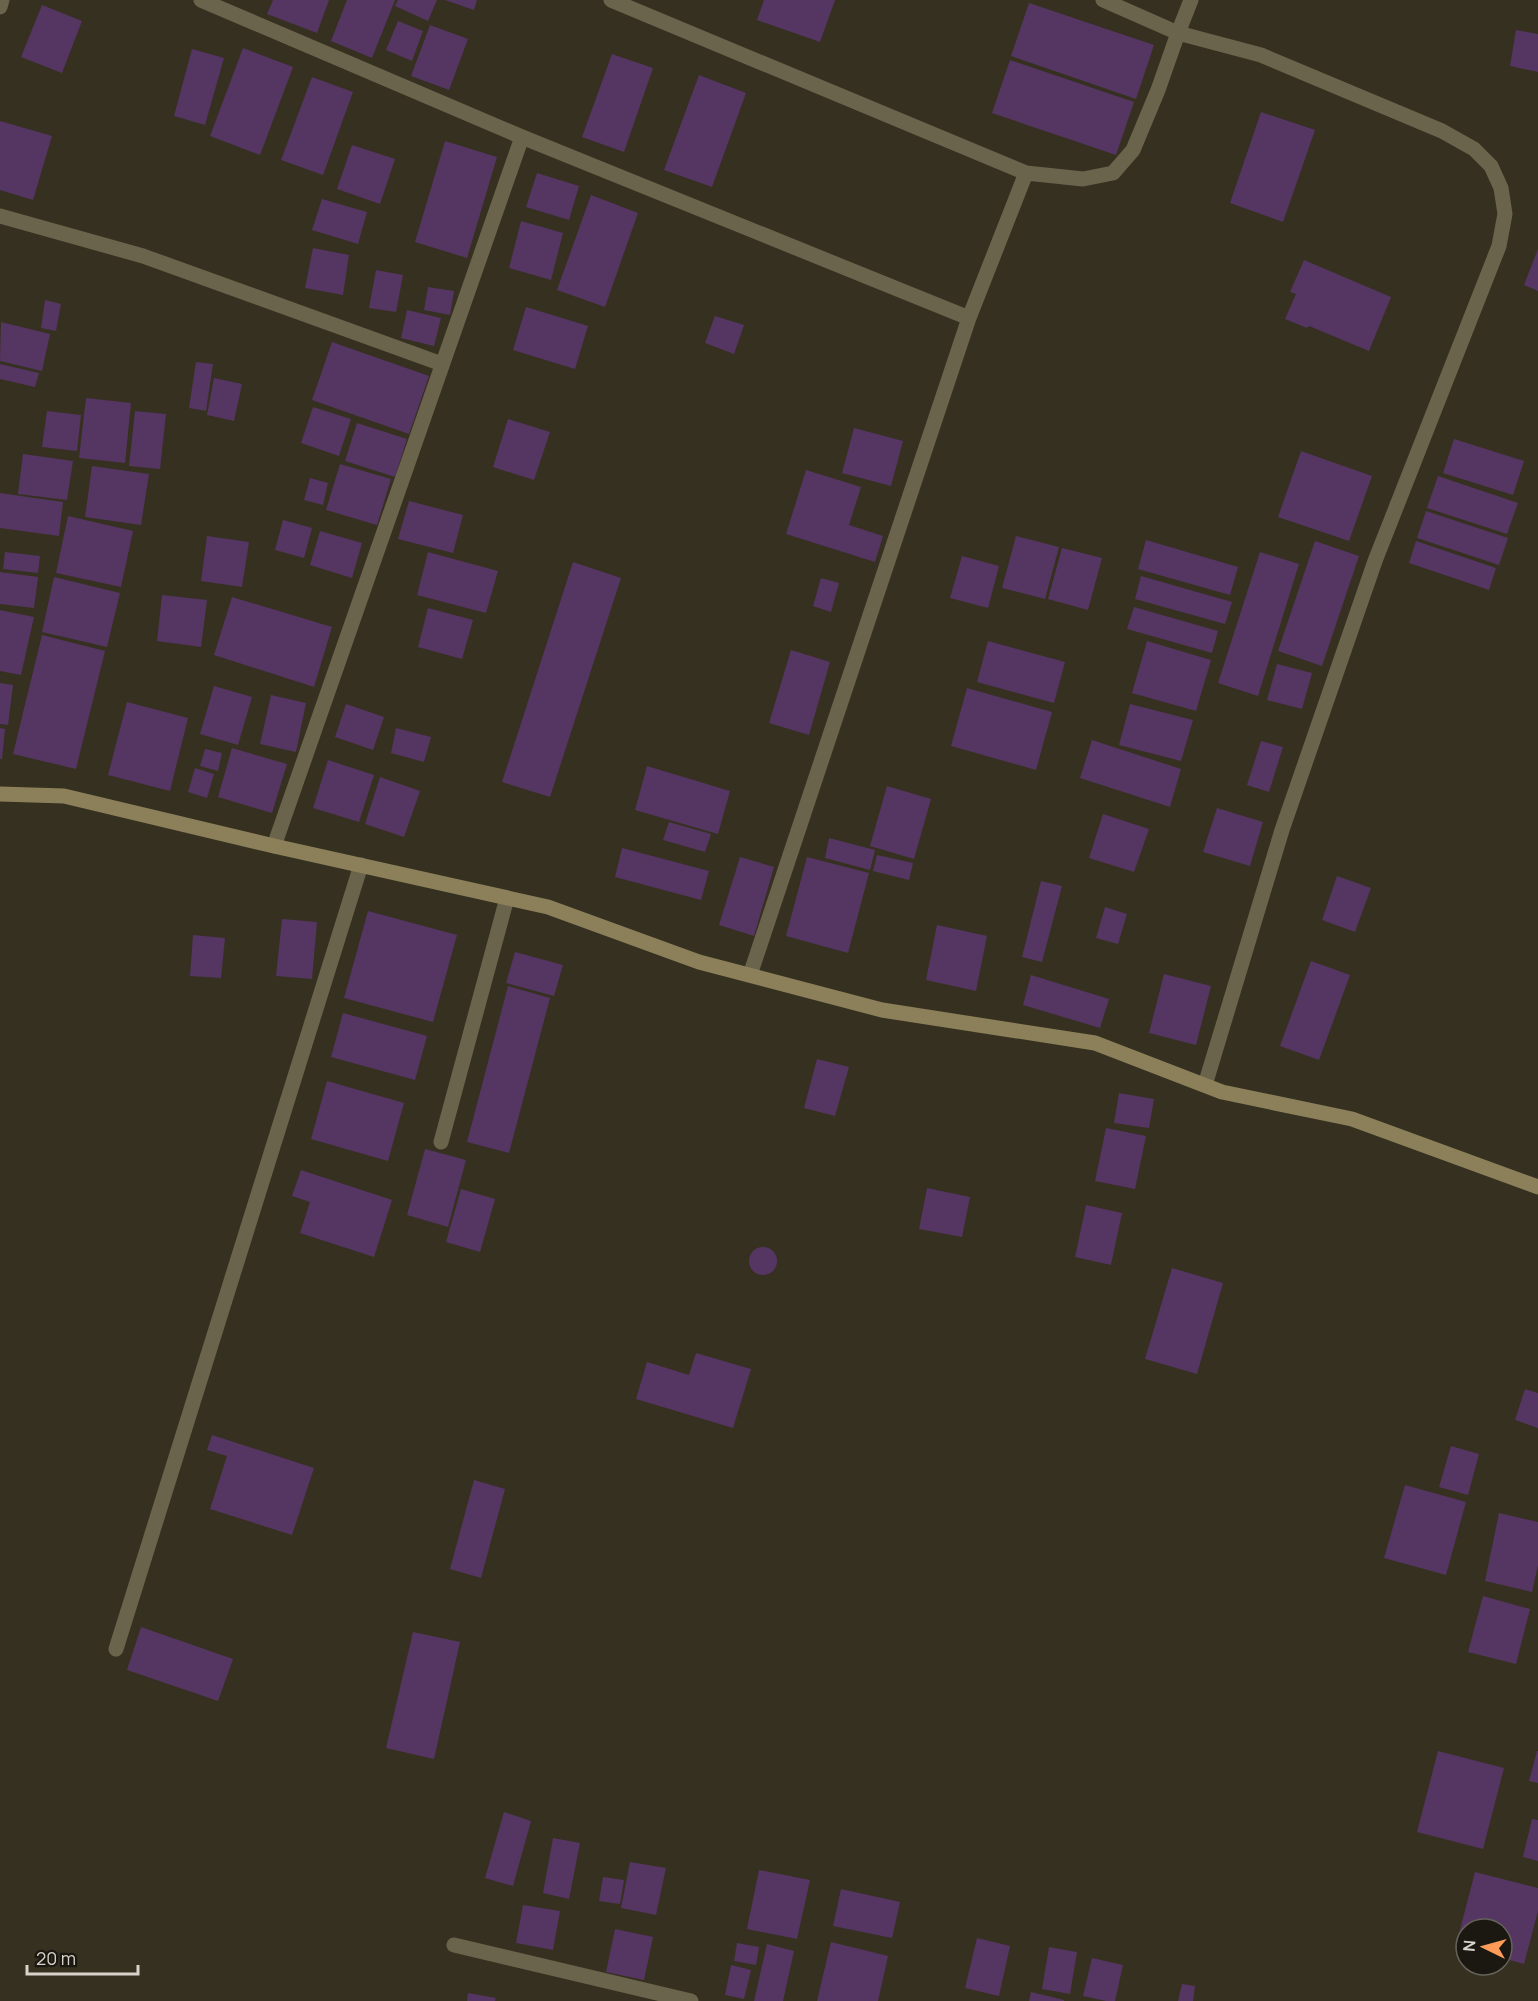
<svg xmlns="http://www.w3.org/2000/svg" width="1538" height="2001" viewBox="0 0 1538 2001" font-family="Manrope,sans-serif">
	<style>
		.building { fill: #553562 }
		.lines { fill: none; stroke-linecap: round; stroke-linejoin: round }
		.street { stroke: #6b644c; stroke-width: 15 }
		.secondary { stroke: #8c805a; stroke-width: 15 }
	</style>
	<rect width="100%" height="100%" fill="#363020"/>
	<path class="building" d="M273 0H329L317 33 267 14Z
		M347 0H395L372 58 331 41Z
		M398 0H437L428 21 395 6Z
		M445 0H477L474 10Z
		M764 0H835L820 42 757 20Z
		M1029 3 1154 45 1136 99 1011 56Z
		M42 5 82 21 62 73 21 57Z
		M398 21 423 31 412 61 386 50Z
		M430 25 468 39 449 90 411 76Z
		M1516 30 1538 34V72L1510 66Z
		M243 48 293 67 260 155 210 136Z
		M192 49 224 58 205 125 174 116Z
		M612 54 653 68 624 152 582 137Z
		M1010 60 1134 102 1116 155 992 113Z
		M699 75 746 93 712 187 664 170Z
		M312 77 353 92 323 175 281 160Z
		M1261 112 1315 130 1283 222 1230 203Z
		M0 121 52 136 33 200 0 190Z
		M445 141 497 157 467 258 415 242Z
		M352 145 395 159 380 204 337 189Z
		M537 173 579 186 569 220 526 207Z
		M591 195 638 213 605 307 557 290Z
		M322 199 367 212 358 244 312 230Z
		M521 221 563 233 551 280 509 268Z
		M313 248 349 255 343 295 305 288Z
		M1538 249V291L1524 285Z
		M1304 260 1391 297 1369 351 1309 326 1307 328 1285 319 1296 294 1290 292Z
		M376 270 403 275 396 312 369 308Z
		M428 287 454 291 450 315 424 310Z
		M45 300 61 304 56 331 41 328Z
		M526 307 588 326 575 369 513 350Z
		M407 310 441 318 434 346 401 338Z
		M715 316 744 325 734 354 705 343Z
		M1 322 50 334 42 371 0 361Z
		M332 342 429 376 409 434 312 400Z
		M196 362 213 364 206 411 189 408Z
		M0 364 39 373 35 387 0 379Z
		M214 378 242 384 234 421 207 415Z
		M86 398 131 403 125 463 79 458Z
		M313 407 351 419 339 456 301 443Z
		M47 411 81 415 77 451 42 447Z
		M135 411 166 414 160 469 129 466Z
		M508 419 550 432 534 480 493 467Z
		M357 423 407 439 395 477 345 461Z
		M854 428 903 441 891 486 842 473Z
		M1454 439 1524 461 1513 495 1443 473Z
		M1301 451 1372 476 1349 541 1278 517Z
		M23 454 73 461 67 500 18 494Z
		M340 464 391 479 377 525 326 510Z
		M92 466 149 474 141 525 85 517Z
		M806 470 861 487 849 525 883 536 875 562 786 534Z
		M1438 476 1518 503 1507 534 1427 508Z
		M310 478 328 483 323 505 304 500Z
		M0 493 63 502 59 536 0 528Z
		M409 501 463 515 453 553 398 539Z
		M1426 511 1508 538 1499 565 1417 538Z
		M68 516 133 531 121 587 56 573Z
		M283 520 312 528 304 558 275 550Z
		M320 531 362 543 352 578 310 565Z
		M207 536 249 542 242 587 201 581Z
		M1016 536 1059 547 1045 599 1002 588Z
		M1146 540 1238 567 1230 595 1138 569Z
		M1315 541 1359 556 1322 666 1278 651Z
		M1416 541 1496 568 1489 590 1409 563Z
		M1062 548 1102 558 1088 610 1048 599Z
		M5 552 40 556 38 573 3 569Z
		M428 552 498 571 486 613 417 595Z
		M1260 552 1299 564 1258 696 1218 683Z
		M962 556 999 566 988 608 950 598Z
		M573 562 621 578 550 797 502 782Z
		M0 572 38 577 34 608 0 604Z
		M1141 576 1232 602 1225 624 1135 599Z
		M54 577 120 593 107 647 42 632Z
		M821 578 839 583 831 612 813 606Z
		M162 595 207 600 201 647 157 641Z
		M232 597 332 627 314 687 214 655Z
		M1134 607 1218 631 1212 653 1127 629Z
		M428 608 473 620 462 659 418 647Z
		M0 610 34 617 21 675 0 671Z
		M42 635 105 651 76 769 13 754Z
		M988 641 1065 662 1054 703 977 682Z
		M1147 641 1211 660 1196 711 1132 693Z
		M791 650 830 662 809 735 769 723Z
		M1277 664 1312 673 1302 709 1267 700Z
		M0 683 13 685 8 725 0 724Z
		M214 686 252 697 238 745 200 734Z
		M967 688 1052 712 1036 770 951 746Z
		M271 695 306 703 296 752 260 744Z
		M127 702 188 718 170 791 108 775Z
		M346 704 384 717 373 750 335 737Z
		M1130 704 1193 720 1181 761 1119 745Z
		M0 728 5 729 2 759H0Z
		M396 728 431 737 424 762 391 753Z
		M1092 740 1181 769 1170 807 1080 778Z
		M1261 741 1283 747 1269 792 1247 785Z
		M232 748 287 764 272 813 218 797Z
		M205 749 222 753 218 771 200 766Z
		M328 760 374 775 359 822 313 808Z
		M647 766 730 791 718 834 635 810Z
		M195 768 214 774 207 798 188 792Z
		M380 777 420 791 404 837 365 824Z
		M887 786 931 799 914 859 870 846Z
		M1217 808 1263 822 1250 866 1203 852Z
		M1103 814 1149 829 1134 872 1089 858Z
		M669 822 711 834 705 852 663 840Z
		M829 838 875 850 870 870 825 858Z
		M622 848 709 871 701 900 615 877Z
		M877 855 913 863 909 880 873 871Z
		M740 857 774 867 754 936 719 925Z
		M807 857 869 873 848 953 786 936Z
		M1337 876 1371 888 1355 932 1322 920Z
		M1041 881 1062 886 1042 962 1022 957Z
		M1105 907 1127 914 1118 944 1096 938Z
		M368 911 457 935 433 1022 344 998Z
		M282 919 317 922 312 979 276 976Z
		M937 925 987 936 976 991 926 980Z
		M193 935 225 938 221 978 190 976Z
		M515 952 563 965 554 996 506 983Z
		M1311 961 1350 975 1319 1060 1280 1046Z
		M1164 974 1211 986 1196 1045 1149 1033Z
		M1031 975 1109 999 1100 1028 1023 1005Z
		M508 986 550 998 509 1153 467 1142Z
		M343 1013 427 1036 415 1080 331 1057Z
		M817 1059 849 1067 835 1116 804 1108Z
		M327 1081 404 1103 388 1161 311 1139Z
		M1119 1093 1154 1099 1149 1128 1114 1123Z
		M1106 1128 1146 1136 1135 1189 1095 1181Z
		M425 1149 466 1160 448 1227 407 1215Z
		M301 1170 392 1200 374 1257 300 1233 310 1202 292 1196Z
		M927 1188 970 1197 962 1237 919 1229Z
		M461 1189 495 1199 480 1252 446 1242Z
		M1086 1205 1122 1213 1111 1265 1075 1257Z
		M749 1261a14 14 0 1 1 28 0a14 14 0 1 1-28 0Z
		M1172 1268 1223 1283 1197 1374 1145 1359Z
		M696 1353 751 1369 733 1428 636 1399 647 1362 689 1375Z
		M1525 1389 1538 1393V1428L1515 1420Z
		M212 1435 314 1468 292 1535 210 1509 227 1456 207 1450Z
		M1451 1446 1479 1454 1468 1495 1439 1487Z
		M474 1480 505 1489 481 1578 450 1569Z
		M1405 1485 1466 1502 1446 1575 1384 1558Z
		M1499 1513 1538 1522V1565L1532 1592 1485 1581Z
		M1483 1596 1530 1609 1516 1664 1468 1652Z
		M141 1627 233 1659 218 1701 127 1670Z
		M413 1632 460 1642 434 1759 386 1748Z
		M1438 1751 1504 1768 1483 1849 1417 1832Z
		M1537 1751H1538V1783L1529 1781Z
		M504 1812 531 1821 513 1886 485 1878Z
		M1532 1819 1538 1820V1861L1523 1857Z
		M553 1838 580 1843 569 1899 543 1893Z
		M630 1862 666 1868 656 1915 621 1908Z
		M759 1870 810 1880 797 1939 747 1929Z
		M1475 1872 1538 1888V1911L1524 1964 1502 1958V1929H1466V1948L1456 1945Z
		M603 1877 624 1880 620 1904 599 1901Z
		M841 1889 900 1902 892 1938 833 1926Z
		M523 1905 560 1911 553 1950 516 1943Z
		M615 1929 653 1937 644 1980 606 1972Z
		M977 1938 1010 1946 999 1996 965 1988Z
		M831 1942 888 1956 878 2001H817Z
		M737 1943 759 1947 756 1965 734 1961Z
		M767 1944 794 1951 783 2001H754Z
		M1049 1947 1077 1952 1070 1994 1042 1989Z
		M1092 1958 1123 1965 1115 2001H1106L1083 1996Z
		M731 1965 751 1970 744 1999 725 1995Z
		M1182 1984 1195 1986 1193 2001H1178Z
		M1031 1992 1064 2000V2001H1029Z
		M468 1993 496 1998 495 2001H467Z"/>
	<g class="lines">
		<path class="street" d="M201 0 522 137 969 318 1026 173 611 0
			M1103 0 1178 33 1191 0
			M0 7 2 0
			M1026 173 1083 179 1113 173 1133 150 1158 90 1178 33 1261 55 1442 131 1474 149 1491 166 1501 188 1505 214 1499 246 1375 561 1282 830 1205 1085
			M0 216 143 256 442 364
			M274 846 522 137
			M750 975 969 318
			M441 1142 507 898
			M116 1649 361 865
			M454 1945 691 2001"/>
		<path class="secondary" d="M0 794 64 796 274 846 548 907 699 962 882 1010 1095 1043 1222 1092 1352 1119 1538 1187"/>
	</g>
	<g transform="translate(1484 1947) rotate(275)"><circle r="28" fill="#1b1811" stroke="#66635b" stroke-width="1.5"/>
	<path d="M0-4.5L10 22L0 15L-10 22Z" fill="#fe9b58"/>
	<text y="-9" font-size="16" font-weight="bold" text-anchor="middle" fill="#d7d3ca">N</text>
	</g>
	<path d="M27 1965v9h111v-9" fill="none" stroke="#d7d3ca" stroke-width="3"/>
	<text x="36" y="1965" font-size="18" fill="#d7d3ca" stroke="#1b1811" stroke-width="4.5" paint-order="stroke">20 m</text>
</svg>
